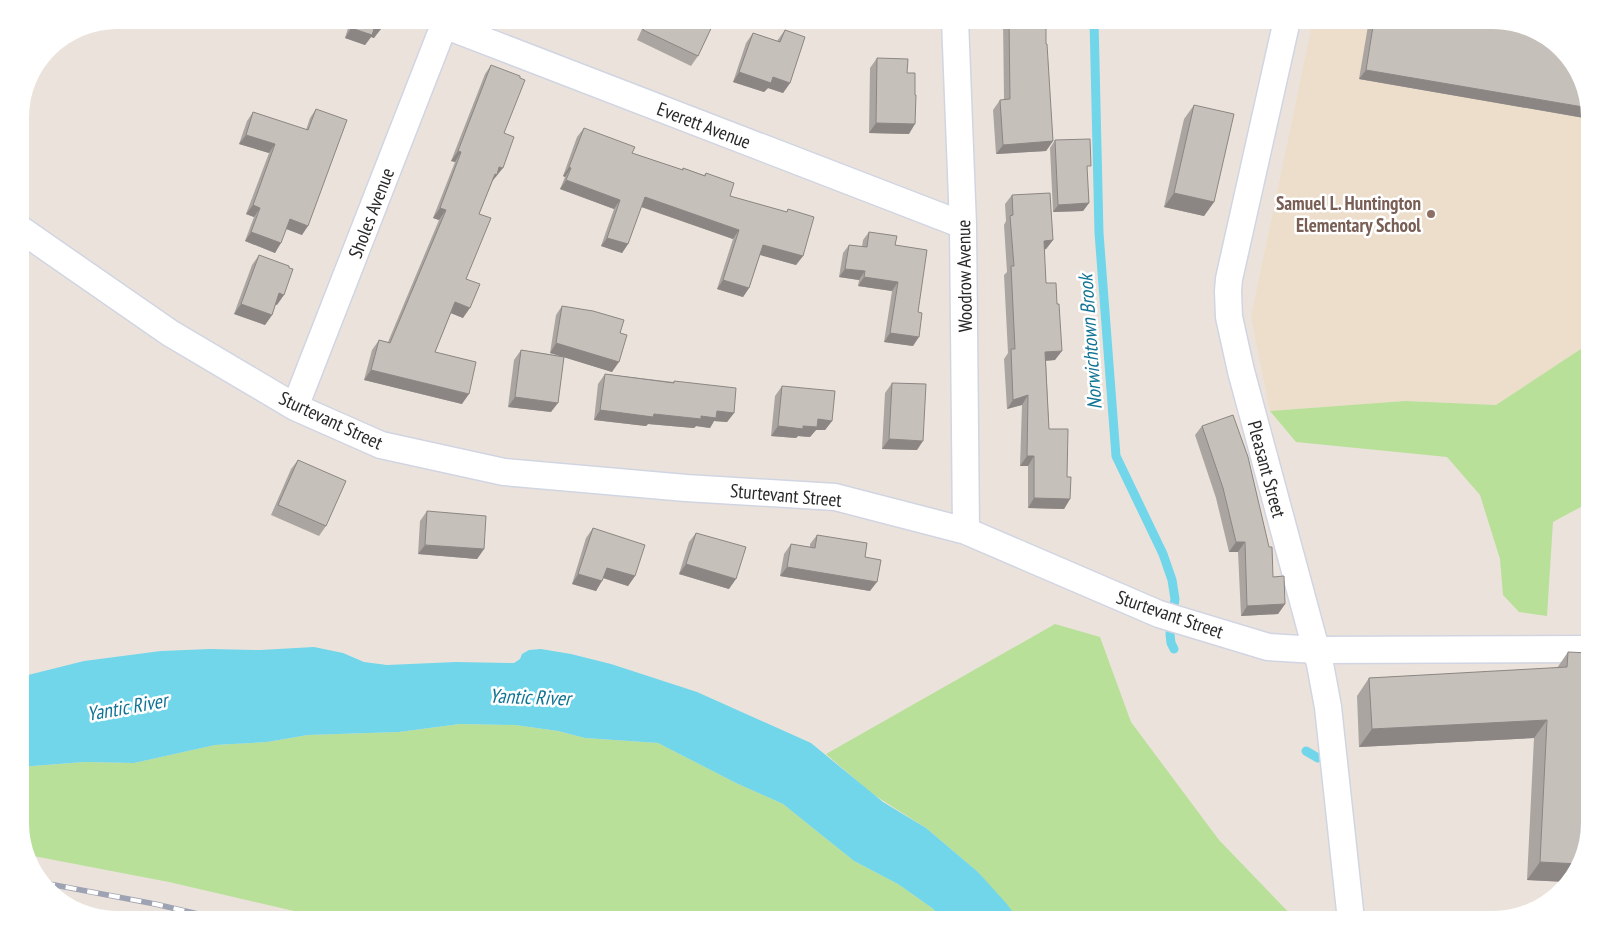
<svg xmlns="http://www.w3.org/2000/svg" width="1610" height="940" viewBox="0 0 1610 940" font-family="'PT Sans Narrow',sans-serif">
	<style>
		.education { fill: #ecdecb }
		.green { fill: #b8e099 }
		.water { fill: #71d6ea }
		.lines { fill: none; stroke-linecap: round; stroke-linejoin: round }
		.stream { stroke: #71d6ea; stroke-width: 9 }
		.street-casing { stroke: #d1d5e2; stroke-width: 29 }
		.street { stroke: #fff; stroke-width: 26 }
		.rail-casing { stroke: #9ea3b3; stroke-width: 5.5 }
		.rail { stroke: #fff; stroke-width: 4; stroke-dasharray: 11; stroke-linecap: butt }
		.wall { fill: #aaa5a1 }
		.shaded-wall { fill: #8b8683 }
		.building { fill: #c6c0bb; stroke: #8b8683 }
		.education-dot { fill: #8d6e63; stroke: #fff; stroke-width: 2 }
		.labels { text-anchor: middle; stroke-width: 5; stroke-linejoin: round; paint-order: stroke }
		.street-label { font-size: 19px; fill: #292929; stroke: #fff }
		.education-label { font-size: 19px; font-weight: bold; fill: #785e54; stroke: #fff; text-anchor: end }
		.water-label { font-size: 20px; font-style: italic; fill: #117495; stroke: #fff }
	</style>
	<rect width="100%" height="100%" fill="#ebe3db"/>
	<path class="education" d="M1313 20H1493L1577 68 1590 111V343L1496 405 1405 401 1270 411 1251 317Z"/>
	<path class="green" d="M1590 343V502L1553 522 1547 616 1519 612 1503 595 1500 559 1480 495 1447 457 1296 442 1270 411 1405 401 1496 405Z
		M1055 624 1100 637 1131 722 1219 840 1296 920H1018L978 872 926 828 871 793 826 754Z
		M460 724 515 725 558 731 585 738 658 743 736 783 783 804 854 861 898 884 932 908 944 920H333L169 882 28 855 20 829V767L84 762 134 763 215 745 267 742 308 735 399 732Z"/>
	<path class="water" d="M314 647 343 653 364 662 387 665 456 662 514 663 520 659 522 654 529 650 541 649 571 654 611 664 697 692 811 743 883 802 926 828 978 872 1006 903 1019 920H944L932 908 898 884 854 861 783 804 736 783 658 743 585 738 558 731 515 725 460 724 399 732 308 735 267 742 215 745 134 763 84 762 20 767V677L84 661 161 651 210 649 260 650Z"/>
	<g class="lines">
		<path class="stream" d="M1094 20 1099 233 1116 456 1163 554 1172 580 1175 599 1170 634 1171 643 1174 649
			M1306 751 1318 758"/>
		<defs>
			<path id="street" d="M955 20 963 225 966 531
				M1287 20 1229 279 1228 291 1229 317 1241 371 1320 664 1328 707 1351 920
				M444 25 963 225
				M20 229 170 333 295 407 381 445 504 472 686 488 835 497 966 531 1159 614 1268 647 1316 650 1590 649
				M295 407 446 20"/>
		</defs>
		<use href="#street" class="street-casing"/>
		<use href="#street" class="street"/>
		<defs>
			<path id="rail" d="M44 883 155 904 224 920"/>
		</defs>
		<use href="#rail" class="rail-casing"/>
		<use href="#rail" class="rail"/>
	</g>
	<path class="wall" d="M346 20H384L374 38 371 37 365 45 345 38 348 28 343 27Z
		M646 20H715L698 56 691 66 637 40Z
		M1003 20H1046V44L1053 141 1046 151 996 154 993 110 1000 100H1004Z
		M1369 20H1493L1590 111V119L1359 79Z
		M785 30 790 83 783 93 768 88 764 92 733 82 746 43 753 33 777 41Z
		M877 58 907 73 909 134 869 133 870 68Z
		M491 65 504 133 496 177H495L493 180 479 214 466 279 463 318 451 313 435 352 462 404 364 380 372 350 379 340 388 342 439 220 433 218 455 162 451 161 485 74Z
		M1194 105 1214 202 1204 216 1164 207 1184 119Z
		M316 109 302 235 286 229 275 253 245 241 254 217 246 214 269 153 239 144 247 121 253 112 306 130 310 118Z
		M584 128 632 153 682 170 683 168 704 175 706 173 730 196 786 212 788 209 803 256 796 265 760 255 749 288 743 297 717 289 733 239 641 207 628 244 622 253 601 246 614 209 560 189 565 177 563 176 577 137Z
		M1055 140 1087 171 1089 203 1083 211 1053 212 1050 148Z
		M1012 195 1053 240 1046 249 1044 250 1046 283 1055 360 1046 361 1049 429 1067 477 1070 499 1064 509 1028 508V466H1020L1022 405 1007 409 1004 359 1008 353 1004 275 1007 272 1004 225 1006 221 1005 204Z
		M869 232 895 245 913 346 884 342 892 291 858 286 859 280 839 277 843 253 849 245 862 247 863 240Z
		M259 255 277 305 276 304 272 315 265 325 234 314 252 265Z
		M562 306 620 333 612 372 564 357 551 412 508 407 514 360 521 350 561 356 550 353 556 315Z
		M605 374 674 382V381L734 413 727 422 714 421 710 428 696 426 694 428 648 424 646 426 594 420 598 384Z
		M892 383 917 450 882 449 885 393Z
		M782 386 832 421 825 430H816L810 437 798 436 796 438 771 436 775 396Z
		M1202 426 1273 577 1285 604 1278 614 1241 616 1238 552H1229L1216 498 1195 435Z
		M298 460 326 526 319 536 271 515 291 469Z
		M427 511 484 549 477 559 418 554 420 521Z
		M593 528 635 576 628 586 603 578 596 591 572 584 586 538Z
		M696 533 729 589 679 574 689 542Z
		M817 535 865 557 870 591 780 576 784 554 791 544 810 547V544Z
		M1568 652 1577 872 1567 882 1527 880 1534 738 1359 747 1357 696 1369 678 1557 668Z"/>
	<path class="shaded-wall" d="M348 20H354L348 28 343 27Z
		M527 20H537L535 23Z
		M537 20H550L547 24Z
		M1237 20H1247L1246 22Z
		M375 26 381 29 374 38 371 37 365 45 345 38 351 28Z
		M1366 70 1589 108 1590 111V119L1359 79Z
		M739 72 773 77 790 83 783 93 768 88 764 92 733 82Z
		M876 123 915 124 909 134 869 133Z
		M246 135 275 144 269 153 239 144Z
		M1053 141 1046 151 996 154 1003 145Z
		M458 151 461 152 455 162 451 161Z
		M499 167 503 168 490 184Z
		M569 167 571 168 565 177 563 176Z
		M566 180 620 200 614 209 560 189Z
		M1174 193 1214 202 1204 216 1164 207Z
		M645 197 739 230 733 239 639 206Z
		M1089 203 1083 211 1053 212 1058 205Z
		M253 205 260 208 254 217 246 214Z
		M440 208 446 210 439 220 433 218Z
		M290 219 308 226 302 235 284 228Z
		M251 232 281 243 275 253 245 241Z
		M607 238 628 244 622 253 601 246Z
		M1053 240 1046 249 1037 250 1044 241Z
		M763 245 803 256 796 265 757 254Z
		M845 269 865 271 859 280 839 277Z
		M864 277 898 282 892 291 858 286Z
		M723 280 749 288 743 297 717 289Z
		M279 293 284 295 277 305 273 303Z
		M455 302 470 308 463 318 448 312Z
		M241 304 272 315 265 325 234 314Z
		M890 333 919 337 913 346 884 342Z
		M556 343 619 362 612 372 550 353Z
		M1062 351 1055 360 1039 361 1045 352Z
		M371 370 469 394 462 404 364 380Z
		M1028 395 1022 405 1007 409 1013 400Z
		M515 397 558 403 551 412 508 407Z
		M600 410 654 414 717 411 734 413 727 422 714 421 710 428 696 426 694 428 648 424 646 426 594 420Z
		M818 419 832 421 825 430H816L810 437 798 436 796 438 771 436 778 426H803Z
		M889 439 923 441 917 450 882 449Z
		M1027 456H1034L1028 466H1020Z
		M1034 498 1070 499 1064 509 1028 508Z
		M1236 542H1245L1238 552H1229Z
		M425 545 484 549 477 559 418 554Z
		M686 564 736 579 729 589 679 574Z
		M787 567 877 582 870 591 780 576Z
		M607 568 635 576 628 586 600 577Z
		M578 574 602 581 596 591 572 584Z
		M1285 604 1278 614 1241 616 1247 606Z
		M1547 720 1534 738 1359 747 1372 729Z
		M1540 862 1579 864 1577 872 1567 882 1527 880Z"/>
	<path class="building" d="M354 20H384L381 29 375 26 372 35 351 28Z
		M648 20H715L698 56 643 30Z
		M1009 20H1046V44H1047L1053 141 1003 145 1000 100 1010 99Z
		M1374 20H1493L1542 33 1577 68 1589 108 1366 70Z
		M785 30 805 37 790 83 773 77 771 83 739 72 753 33 780 42Z
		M877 58 908 59 907 73H915V95H916L915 124 876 123Z
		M491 65 520 76V78L525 80 504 133 514 137 503 168 499 167 497 175 495 174 479 214 491 218 466 279 480 284 470 308 455 302 435 352 476 362 469 394 371 370 379 340 390 343 446 210 440 208 461 152 458 151Z
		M1194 105 1234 114 1214 202 1174 193Z
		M316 109 347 120 308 226 290 219 281 243 251 232 260 208 253 205 275 144 246 135 253 112 308 130Z
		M584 128 635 147 632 153 683 170V168L705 176 706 173 734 183 730 196 787 212 788 209 814 217 803 256 763 245 749 288 723 280 739 230 645 197 628 244 607 238 620 200 566 180 571 168 569 167Z
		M1090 139 1091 166H1087L1089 203 1058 205 1055 140Z
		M1050 193 1053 240 1044 241 1046 283H1056L1057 304H1059L1062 351 1045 352 1049 429H1068L1067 477H1071L1070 499 1034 498V456H1027L1028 395 1013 400 1011 349H1015L1011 266H1014L1010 216 1013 215 1012 195Z
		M869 232 897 236 895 245 927 250 918 312 922 313 919 337 890 333 898 282 864 277 865 271 845 269 849 245 867 247Z
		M259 255 289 266V268L293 269 284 295 279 293 272 315 241 304Z
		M562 306 593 311 624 320 620 333 627 335 619 362 556 343Z
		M521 350 564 357 558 403 515 397Z
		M605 374 674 383V381L736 388 734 413 717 411 716 418 701 416V419L654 414 653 417 600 410Z
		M892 383 926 384 923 441 889 439Z
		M782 386 835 391 832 421 818 419 817 427 803 426V429L778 426Z
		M1233 415 1248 457 1269 547H1272L1273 577 1284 576 1285 604 1247 606 1245 542H1236L1223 488 1202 426Z
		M298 460 346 481 326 526 278 505Z
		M427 511 486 516 484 549 425 545Z
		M593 528 645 545 635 576 607 568 602 581 578 574Z
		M696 533 746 547 736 579 686 564Z
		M817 535 867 543 865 557 881 560 877 582 787 567 791 544 815 548Z
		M1568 652 1590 653V823L1579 864 1540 862 1547 720 1372 729 1369 678 1567 667Z"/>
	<circle class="education-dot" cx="1431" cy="214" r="5"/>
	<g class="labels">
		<g class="street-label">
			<text transform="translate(704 125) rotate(21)" y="7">Everett Avenue</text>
			<text transform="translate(371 213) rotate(-69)" y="7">Sholes Avenue</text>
			<text transform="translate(964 276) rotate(-91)" y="7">Woodrow Avenue</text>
			<text transform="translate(331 420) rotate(25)" y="7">Sturtevant Street</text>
			<text transform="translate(1267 469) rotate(75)" y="7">Pleasant Street</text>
			<text transform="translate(786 495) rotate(5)" y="7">Sturtevant Street</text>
			<text transform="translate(1170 614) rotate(19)" y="7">Sturtevant Street</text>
		</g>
		<g class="education-label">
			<text x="1421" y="210">Samuel L. Huntington<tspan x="1421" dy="22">Elementary School</tspan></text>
		</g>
		<g class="water-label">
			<text transform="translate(1090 342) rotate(-94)" y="7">Norwichtown Brook</text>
			<text transform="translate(530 697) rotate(2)" y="7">Yantic River</text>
			<text transform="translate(127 707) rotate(-10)" y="7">Yantic River</text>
		</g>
	</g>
	<path d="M0 0H1610V940H0ZM117 29H1493A88 88 0 0 1 1581 117V823A88 88 0 0 1 1493 911H117A88 88 0 0 1 29 823V117A88 88 0 0 1 117 29Z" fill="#fff" fill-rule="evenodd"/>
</svg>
